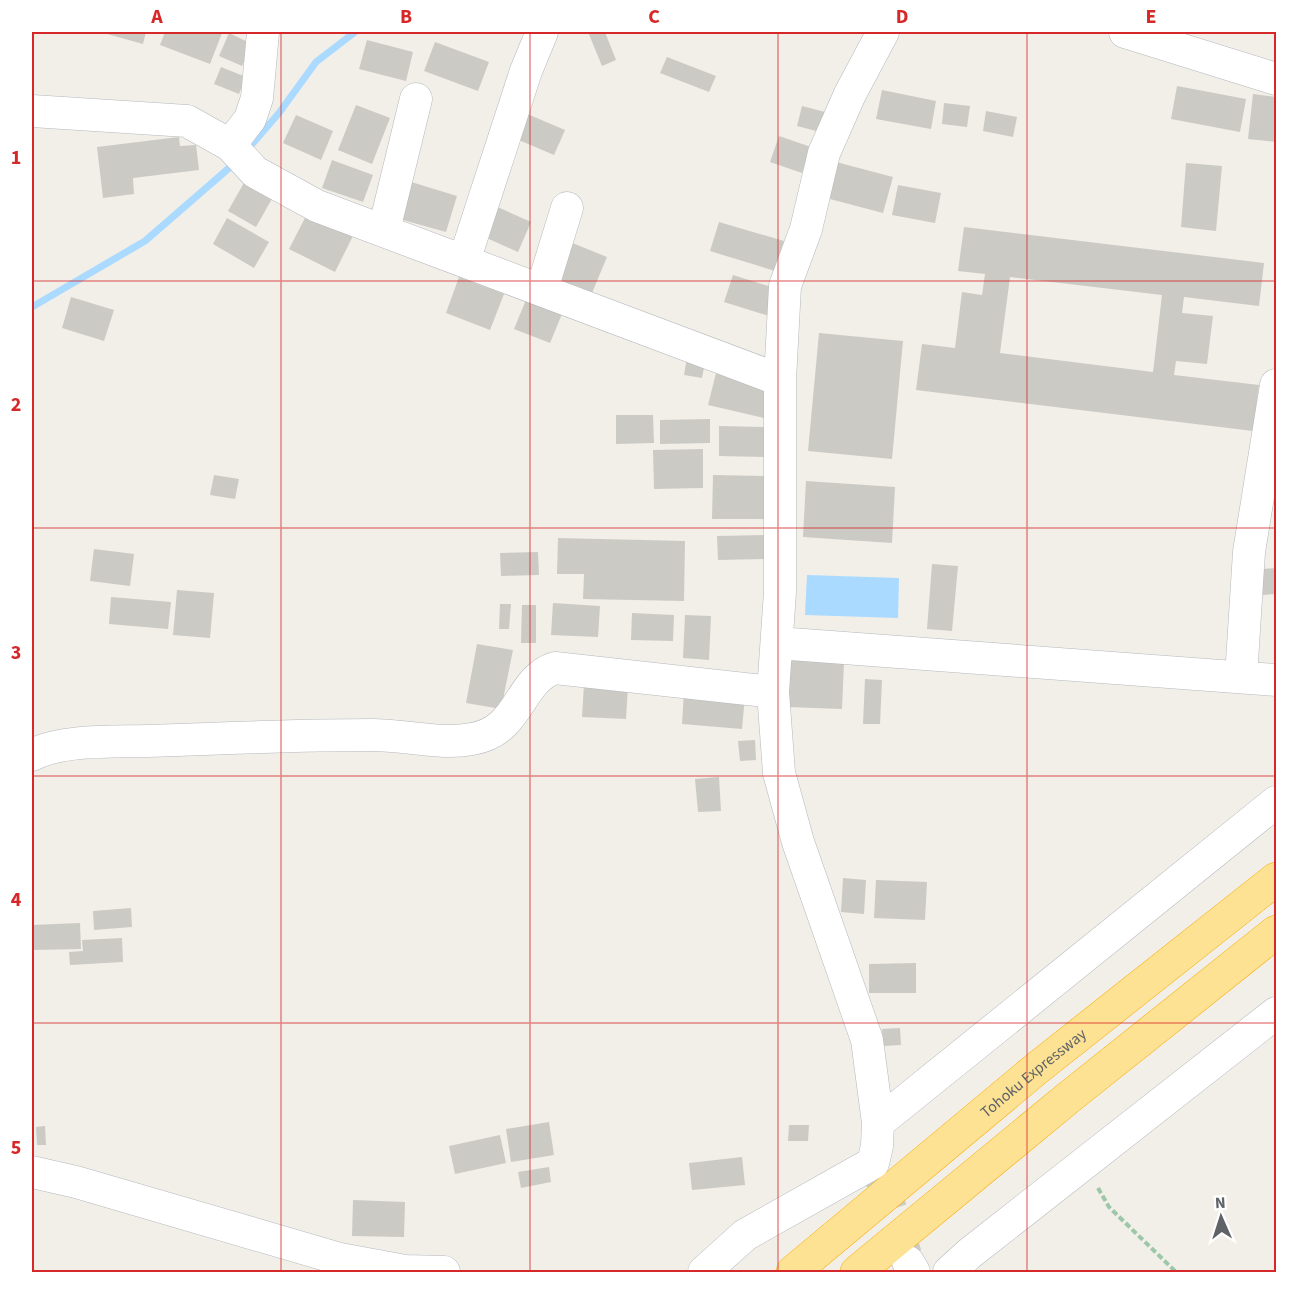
<svg xmlns="http://www.w3.org/2000/svg" width="1308" height="1304" viewBox="0 0 1308 1304" font-family="'Source Sans 3',sans-serif">
	<style>
		.water { fill: #aadaff }
		.lines { fill: none; stroke-linecap: round; stroke-linejoin: round }
		.stream { stroke: #aadaff; stroke-width: 7 }
		.building { fill: #cccac5; fill-rule: evenodd }
		.minor-tunnel { stroke: #ccccc8; stroke-width: 32; stroke-dasharray: 32 16; stroke-linecap: butt }
		.minor-casing { stroke: #b5b8bc; stroke-width: 33 }
		.highway-casing { stroke: #f9ab00; stroke-width: 34 }
		.path { stroke: #9cc7a9; stroke-width: 4; stroke-dasharray: 6 3; stroke-linecap: butt }
		.minor { stroke: #fff; stroke-width: 32 }
		.highway { stroke: #fde293; stroke-width: 33 }
		.grid { fill: none; stroke: #d62828; stroke-width: 1.5; stroke-opacity: 0.55 }
		.labels { text-anchor: middle; stroke-width: 4.5; stroke-linejoin: round; paint-order: stroke }
		.street-label { font-size: 16px; fill: #5f6368; stroke: #fff }
		.neatline { fill: none; stroke: #d62828; stroke-width: 2 }
		.grid-label { font-size: 20px; text-anchor: middle; font-weight: bold; fill: #d62828 }
	</style>
	<rect width="100%" height="100%" fill="#f1efe8"/>
	<path class="water" d="M807 575 899 578 898 618 805 615Z"/>
	<g class="lines">
		<path class="stream" d="M246 151 279 113 316 62 355 32
			M32 307 145 241 236 162"/>
	</g>
	<path class="building" d="M100 32H146L143 44Z
		M165 32H219L222 33 210 64 160 45Z
		M588 32H605L616 60 602 66Z
		M229 33 252 44 242 66 219 56Z
		M367 40 413 52 406 81 359 69Z
		M435 42 489 62 478 91 424 71Z
		M667 57 716 76 709 92 660 73Z
		M221 67 246 77 239 94 214 84Z
		M1177 86 1246 99 1240 132 1171 119Z
		M882 90 936 101 931 129 876 119Z
		M1253 94 1276 97V142L1248 139Z
		M944 103 970 106 967 127 942 124Z
		M356 105 390 118 372 164 338 150Z
		M802 106 825 112 820 132 797 126Z
		M986 111 1017 117 1013 137 983 131Z
		M525 113 565 130 554 155 514 138Z
		M296 115 333 131 321 160 283 143Z
		M779 136 811 147 802 173 770 162Z
		M179 137 180 146 196 145 199 170 133 178 134 194 103 198 97 147Z
		M332 160 373 175 363 202 322 188Z
		M836 162 893 177 883 213 826 198Z
		M1186 163 1222 166 1216 231 1181 227Z
		M245 181 273 197 256 227 228 211Z
		M408 181 457 196 446 232 396 218Z
		M898 185 941 193 935 223 892 215Z
		M493 205 531 222 518 252 480 235Z
		M307 214 353 236 335 272 289 249Z
		M227 218 269 242 254 268 213 244Z
		M719 222 784 241 775 271 710 251Z
		M964 227 1264 263 1259 306 1184 297 1182 313 1213 316 1207 364 1176 361 1174 375 1259 385 1253 431 916 390 922 344 955 348 962 292 982 295 985 274 958 271ZM1010 277 1162 295 1153 372 1000 353Z
		M570 242 607 257 592 293 555 278Z
		M733 275 778 289 769 316 724 302Z
		M459 277 504 294 490 330 446 313Z
		M71 297 114 310 104 341 62 328Z
		M526 300 562 314 550 343 514 329Z
		M819 333 903 341 892 459 808 451Z
		M687 357 705 362 702 378 684 375Z
		M716 373 772 385 764 418 708 405Z
		M616 415H653L654 443 616 444Z
		M710 419V443L660 444V420Z
		M719 426 768 427V457L719 456Z
		M703 449V488L654 489 653 450Z
		M214 475 239 479 235 499 210 495Z
		M713 475 769 476V519H712Z
		M806 481 895 487 892 543 803 537Z
		M766 535 767 559 718 560 717 536Z
		M558 538 685 541 684 601 583 599 584 574H557Z
		M94 549 134 554 130 586 90 581Z
		M538 552 539 575 501 576 500 553Z
		M932 564 958 566 952 631 927 629Z
		M1276 568V594L1263 595V569Z
		M177 590 214 593 210 638 173 635Z
		M111 597 171 602 168 629 109 624Z
		M553 603 600 606 598 637 551 635Z
		M500 604H511L509 629H499Z
		M522 605H536V643H521Z
		M632 613 674 615 673 641 631 640Z
		M685 615 711 616 709 660 683 658Z
		M477 644 513 650 501 709 466 703Z
		M788 660 844 662 842 709 787 707Z
		M865 679 882 680 880 724H863Z
		M584 684 628 686 626 719 582 717Z
		M684 691 745 696 742 729 682 724Z
		M755 740 756 760 740 761 738 741Z
		M719 777 721 811 698 812 695 779Z
		M843 878 866 880 864 914 841 912Z
		M876 880 927 882 925 920 874 918Z
		M131 908 132 927 94 930 93 911Z
		M80 923 81 949 32 950V925Z
		M122 938 123 962 70 965 69 952 83 951 82 940Z
		M916 963V993H869V964Z
		M900 1028 901 1045 883 1046 882 1029Z
		M549 1122 554 1155 511 1162 506 1129Z
		M789 1125H809L808 1141H788Z
		M45 1126 46 1145H37L36 1127Z
		M500 1135 506 1163 455 1174 449 1146Z
		M742 1157 745 1185 692 1190 689 1163Z
		M549 1167 551 1182 521 1188 518 1172Z
		M353 1200 405 1202 404 1237 352 1236Z"/>
	<g class="lines">
		<path class="minor-tunnel" d="M881 1179 908 1261"/>
		<defs>
			<path id="minor" d="M1125 32 1276 79
				M32 111 187 121 230 145 255 172 317 206 780 380
				M230 145 250 119 257 98 263 32
				M384 230 416 99
				M464 261 526 71 542 32
				M542 289 567 208
				M777 643 1276 680
				M1241 677 1249 552 1276 385
				M32 755C62 739 114 742 148 741 223 738 298 735 372 735 405 735 439 745 472 739 521 731 518 680 555 668L773 692
				M878 1123 867 1040 798 842 779 773 773 692 780 592V380L785 286 806 229 824 153 850 94 883 32
				M32 1172 76 1182 340 1259 405 1271 444 1272
				M908 1262 914 1272
				M704 1272 745 1235 873 1163 877 1146 878 1123 1276 802
				M949 1272 970 1253 1276 1013"/>
			<g id="highway">
				<path id="s1" d="M793 1272 1036 1069 1276 879"/>
				<path d="M857 1272 1068 1098 1276 932"/>
			</g>
		</defs>
		<use href="#minor" class="minor-casing"/>
		<use href="#highway" class="highway-casing"/>
		<path class="path" d="M1098 1188 1109 1207 1176 1272"/>
		<use href="#minor" class="minor"/>
		<use href="#highway" class="highway"/>
	</g>
	<path class="grid" d="M281 32V1272M530 32V1272M778 32V1272M1027 32V1272M32 281H1276M32 528H1276M32 776H1276M32 1023H1276"/>
	<g class="labels">
		<g class="street-label">
			<text dy="6" stroke="none"><textPath href="#s1" startOffset="312">Tohoku Expressway</textPath></text>
		</g>
	</g>
	<rect width="1308" height="1304" fill="none" stroke="#ffffff" stroke-width="66"/>
	<g transform="translate(1221 1217) rotate(357)" stroke="#ffffff" stroke-width="4.5" paint-order="stroke">
	<path d="M0-4.5L10 22L0 15L-10 22Z" fill="#5f6368"/>
	<text y="-9" font-size="16" font-weight="bold" text-anchor="middle" fill="#5f6368">N</text>
	</g>
	<rect x="33" y="33" width="1242" height="1238" class="neatline"/>
	<g class="grid-label">
		<text x="157" y="23">A</text>
		<text x="406" y="23">B</text>
		<text x="654" y="23">C</text>
		<text x="902" y="23">D</text>
		<text x="1151" y="23">E</text>
		<text x="16" y="164">1</text>
		<text x="16" y="411">2</text>
		<text x="16" y="659">3</text>
		<text x="16" y="906">4</text>
		<text x="16" y="1154">5</text>
	</g>
</svg>
